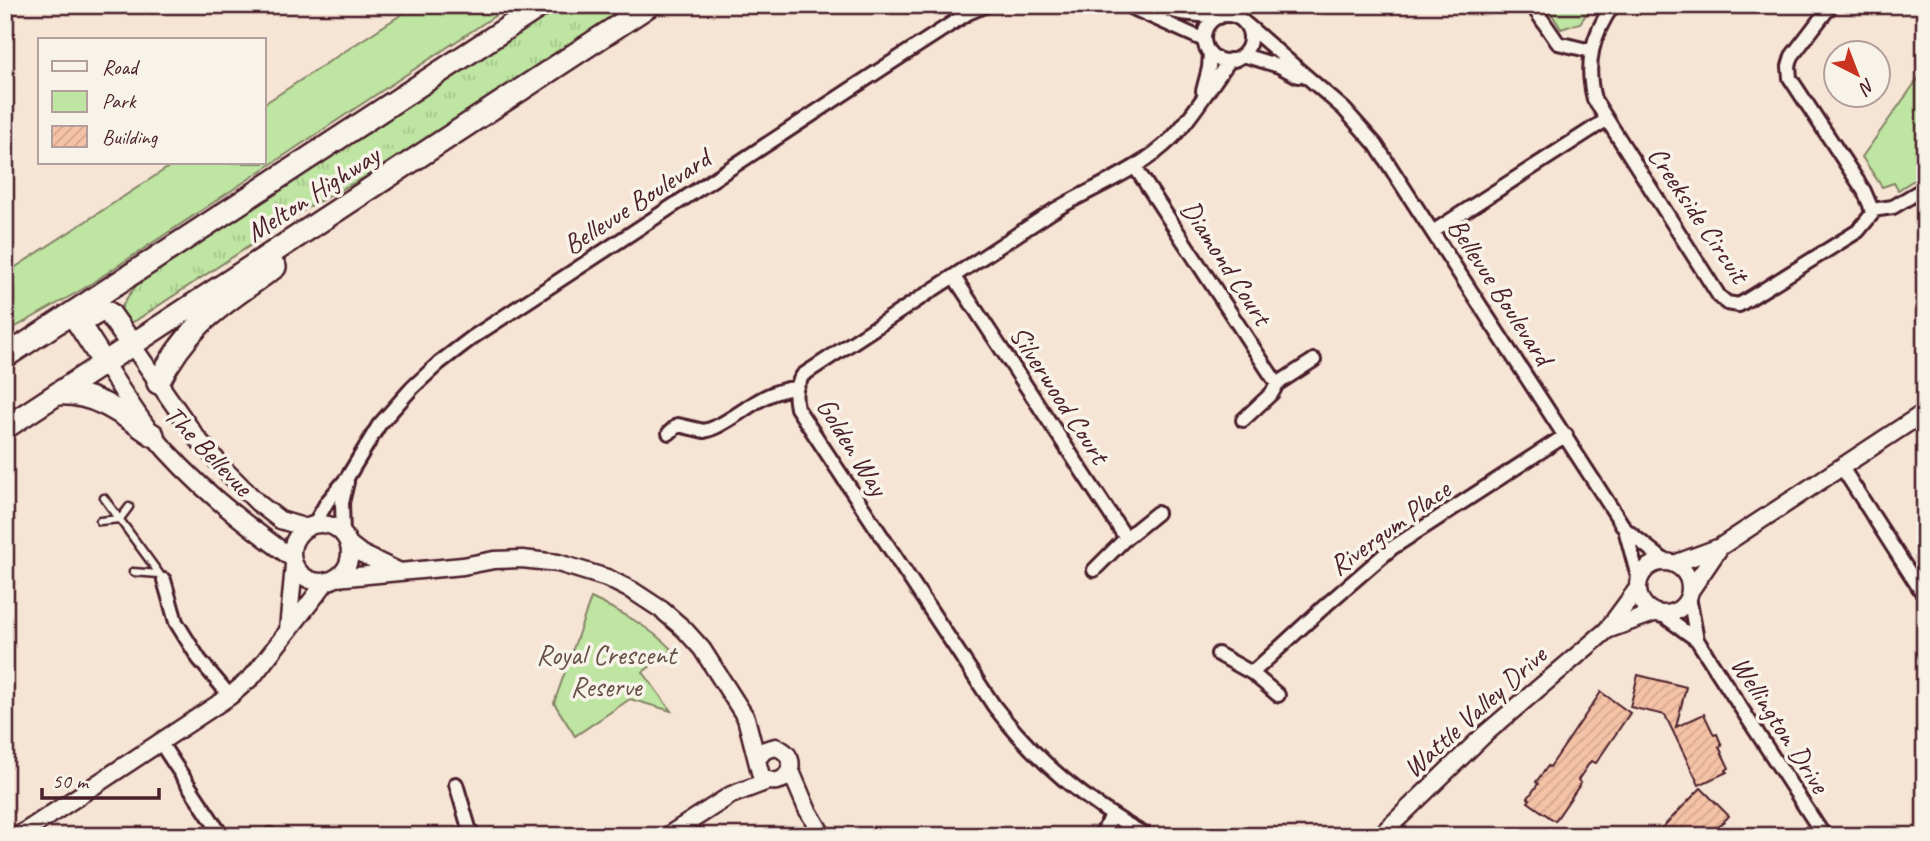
<svg xmlns="http://www.w3.org/2000/svg" width="1930" height="841" viewBox="0 0 1930 841" font-family="Caveat,sans-serif">
	<style>
		.grass { fill: url(#grass-tufts); stroke: #848266; stroke-width: 2 }
		.park { fill: #bee5a1; stroke: #848266; stroke-width: 2 }
		.building { fill: url(#building-hatch); stroke: #4a1f2b; stroke-width: 2 }
		.lines { fill: none; stroke-linecap: round; stroke-linejoin: round }
		.service-casing { stroke: #4a1f2b; stroke-width: 11 }
		.minor-casing { stroke: #4a1f2b; stroke-width: 18 }
		.tertiary-casing { stroke: #4a1f2b; stroke-width: 21 }
		.trunk-casing { stroke: #4a1f2b; stroke-width: 26 }
		.service { stroke: #f7f3e8; stroke-width: 6 }
		.minor { stroke: #f7f3e8; stroke-width: 12 }
		.tertiary { stroke: #f7f3e8; stroke-width: 16 }
		.trunk { stroke: #f7f3e8; stroke-width: 21 }
		.labels { text-anchor: middle; stroke-width: 7; stroke-linejoin: round; paint-order: stroke }
		.street-label { font-size: 28px; fill: #4a1f2b; stroke: #f7f3e8 }
		.park-label { font-size: 28px; fill: #675048; stroke: #f7f3e8 }
	</style>
	<defs>
		<pattern id="grass-tufts" width="24" height="20" patternUnits="userSpaceOnUse" patternTransform="scale(1.75)"><rect width="24" height="20" fill="#bee5a1"/><path d="M3 7l-1-3M5 7V3M7 7l1-3M15 17l-1-3M17 17v-4M19 17l1-3" fill="none" stroke="#a5c48b"/></pattern>
		<pattern id="building-hatch" width="6" height="6" patternUnits="userSpaceOnUse" patternTransform="scale(1.75)"><rect width="6" height="6" fill="#f5c2a6"/><path d="M-1 1l2-2M0 6l6-6M5 7l2-2" fill="none" stroke="#d4a68f"/></pattern>
	</defs>
	<rect width="100%" height="100%" fill="#f6e4d4"/>
	<filter id="ink" filterUnits="userSpaceOnUse"><feTurbulence type="fractalNoise" baseFrequency=".0143" numOctaves="2"/><feDisplacementMap in="SourceGraphic" scale="14" xChannelSelector="R" yChannelSelector="G"/><feConvolveMatrix kernelMatrix="1 2 1 2 8 2 1 2 1" color-interpolation-filters="sRGB"/></filter>
	<g filter="url(#ink)">
		<path class="grass" d="M559 5H633L392 163 312 205 135 321 128 323 120 311C127 295 136 283 151 273Z"/>
		<path class="park" d="M416 5H511L83 289 5 333V274L175 163H264V104Z
			M1546 5H1593L1580 23 1561 29Z
			M1925 69V173L1898 190 1894 183 1882 187 1862 157Z
			M591 598C621 612 649 626 672 650L643 672 671 711 630 699 575 736 554 703Z"/>
		<path class="building" d="M1638 675 1686 687 1676 727 1704 714 1714 735 1717 734 1722 746 1719 747 1729 768 1726 770 1727 772 1699 785 1665 715 1630 707Z
			M1601 692 1630 713 1596 763 1591 761 1578 780 1581 783 1555 821 1528 802 1530 799 1528 798 1538 784 1536 782 1548 766 1550 767Z
			M1701 788 1729 816 1710 836H1654Z"/>
		<g class="lines">
			<defs>
				<path id="service" d="M104 498 164 580
					M100 521 120 519 129 507
					M133 572 159 574"/>
				<path id="minor" d="M1126 5 1204 40
					M1145 5 1181 13 1219 17
					M1532 5 1558 43 1591 51
					M1613 5C1592 35 1585 64 1594 99L1719 296 1727 303 1739 305 1858 231 1872 214 1870 205 1864 191 1790 78 1789 66 1792 56 1831 5
					M1204 38a23 23 0 1 1 46 0a23 23 0 1 1-46 0Z
					M1246 24 1344 109 1376 145 1625 529 1639 581
					M1243 55 1279 66 1298 76
					M1203 91 1209 68 1210 53
					M1135 167 1277 384 1314 360
					M1872 210 1893 207 1925 188
					M1434 231 1606 120
					M954 277 1126 538 1157 513
					M1243 420 1272 393 1277 384
					M669 433 678 425 704 431 711 429C742 416 760 391 796 388
					M1841 466 1925 597
					M314 525 327 502 347 478 379 425 412 388 439 363 473 337 880 70 968 13 987 5
					M1625 529 1666 562
					M343 534 342 503 347 482
					M1094 570 1126 538
					M164 580 176 622 199 659 230 696
					M1689 597 1697 640
					M1661 614 1697 640 1824 836
					M1218 654 1252 673
					M1278 695 1252 673 1326 605 1392 548 1566 435
					M160 742 222 836
					M456 784 469 828 474 836
					M268 836 270 835
					M1100 836 1112 816
					M1147 836C1085 801 1038 763 994 706L797 408C794 394 795 387 803 375L1053 211C1093 187 1139 171 1172 138 1194 115 1210 86 1230 60"/>
				<path id="tertiary" d="M132 345 197 438 226 471 258 503 280 520 307 528
					M104 363C120 387 135 412 152 434 192 483 241 521 292 558
					M292 553a29 29 0 1 1 58 0a29 29 0 1 1-58 0Z
					M349 544 362 554 398 571
					M1638 588a26 26 0 1 1 52 0a26 26 0 1 1-52 0Z
					M1674 564 1720 547 1925 412
					M336 578 463 566 494 560 522 559 558 563 607 578 633 591 662 610 684 629 702 649 746 718 761 776C784 795 806 758 776 747L765 750 757 759
					M1690 591 1720 547
					M288 630 294 565
					M1607 630 1654 613
					M790 769 807 809 823 836
					M18 836 230 696 253 676 326 582
					M667 836 731 795 768 781
					M1380 836 1485 734 1607 630 1638 588"/>
				<path id="trunk" d="M72 313 104 363
					M80 323 100 311H105L110 314 132 345
					M5 357 542 5
					M158 383C189 322 222 305 275 267
					M57 394C94 391 124 415 153 435
					M5 428 650 5"/>
			</defs>
			<use href="#service" class="service-casing"/>
			<use href="#minor" class="minor-casing"/>
			<use href="#tertiary" class="tertiary-casing"/>
			<use href="#trunk" class="trunk-casing"/>
			<use href="#service" class="service"/>
			<use href="#minor" class="minor"/>
			<use href="#tertiary" class="tertiary"/>
			<use href="#trunk" class="trunk"/>
		</g>
	</g>
	<g class="labels">
		<g class="street-label">
			<text transform="translate(312 193) rotate(-33)" y="10">Melton Highway</text>
			<text transform="translate(636 201) rotate(-33)" y="10">Bellevue Boulevard</text>
			<text transform="translate(1699 214) rotate(56)" y="10">Creekside Circuit</text>
			<text transform="translate(1227 262) rotate(57)" y="10">Diamond Court</text>
			<text transform="translate(1501 291) rotate(57)" y="10">Bellevue Boulevard</text>
			<text transform="translate(1060 394) rotate(57)" y="10">Silverwood Court</text>
			<text transform="translate(853 446) rotate(58)" y="10">Golden Way</text>
			<text transform="translate(209 450) rotate(46)" y="10">The Bellevue</text>
			<text transform="translate(1389 527) rotate(-36)" y="10">Rivergum Place</text>
			<text transform="translate(1474 711) rotate(-42)" y="10">Wattle Valley Drive</text>
			<text transform="translate(1781 724) rotate(57)" y="10">Wellington Drive</text>
		</g>
		<g class="park-label">
			<text x="606" y="664">Royal Crescent<tspan x="606" dy="32">Reserve</tspan></text>
		</g>
	</g>
	<rect width="1930" height="841" fill="none" stroke="#f7f3e8" stroke-width="28"/>
	<rect x="14" y="14" width="1902" height="813" fill="none" stroke="#4a1f2b" stroke-width="2.5" filter="url(#ink)"/>
	<rect x="38" y="38" width="228" height="126" fill="#f7f3e8" stroke="#b29e9c" stroke-width="2"/>
	<rect x="52" y="61" width="35" height="10" fill="#f7f3e8" stroke="#b29e9c" stroke-width="2"/>
	<text x="102" y="74" font-size="21" fill="#4a1f2b">Road</text>
	<rect x="52" y="91" width="35" height="21" fill="#bee5a1" stroke="#b29e9c" stroke-width="2"/>
	<text x="102" y="108" font-size="21" fill="#4a1f2b">Park</text>
	<rect x="52" y="126" width="35" height="21" fill="url(#building-hatch)" stroke="#b29e9c" stroke-width="2"/>
	<text x="102" y="144" font-size="21" fill="#4a1f2b">Building</text>
	<g transform="translate(1857 74) rotate(138)"><circle r="33" fill="#f7f3e8" stroke="#b29e9c" stroke-width="2"/>
	<path d="M0-5L12 26L0 18L-12 26Z" fill="#c8321e"/>
	<text y="-10" font-size="19" font-weight="bold" text-anchor="middle" fill="#4a1f2b">N</text>
	</g>
	<path d="M42 788v10h117v-10" fill="none" stroke="#4a1f2b" stroke-width="3.5"/>
	<text x="52" y="788" font-size="21" fill="#4a1f2b" stroke="#f7f3e8" stroke-width="5" paint-order="stroke">50 m</text>
</svg>
